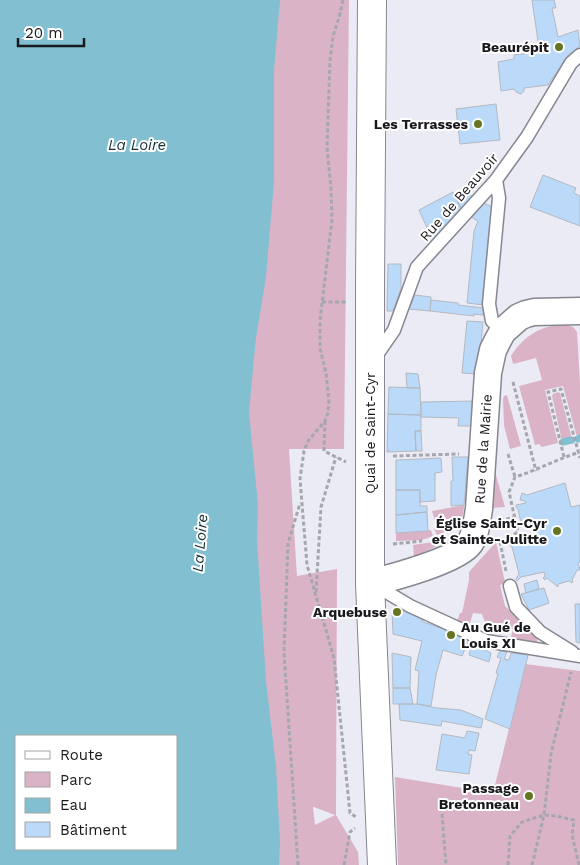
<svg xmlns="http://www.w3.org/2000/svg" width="580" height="865" viewBox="0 0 580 865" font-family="'Work Sans',sans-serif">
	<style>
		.green { fill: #dbb3c6; fill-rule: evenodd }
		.water { fill: #82c0d1; fill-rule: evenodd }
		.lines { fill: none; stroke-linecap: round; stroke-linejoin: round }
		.stream { stroke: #82c0d1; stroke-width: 7 }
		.building { fill: #bbd9f8; stroke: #b3b9c1 }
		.service-casing { stroke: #868790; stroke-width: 15 }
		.minor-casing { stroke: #868790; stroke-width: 29 }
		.primary-casing { stroke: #868790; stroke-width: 30 }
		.path { stroke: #a6a6ae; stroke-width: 3; stroke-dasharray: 4 2.5; stroke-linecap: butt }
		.service { stroke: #fff; stroke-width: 12 }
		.minor { stroke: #fff; stroke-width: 26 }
		.primary { stroke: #fff; stroke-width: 28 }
		.poi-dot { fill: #667522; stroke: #fff; stroke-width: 2 }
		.labels { text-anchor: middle; stroke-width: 4; stroke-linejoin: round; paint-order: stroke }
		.poi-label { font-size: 14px; font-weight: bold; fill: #19191d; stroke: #fff; text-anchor: end }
		.street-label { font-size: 14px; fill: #19191d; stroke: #fff }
		.water-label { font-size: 15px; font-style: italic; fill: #102f37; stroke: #fff }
	</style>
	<rect width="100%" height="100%" fill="#ebebf5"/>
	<path class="green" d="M0 0H349L344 449H289L297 576 337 569 336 815 358 852 359 865H0ZM16 736H176V849H16ZM313 807H314L335 815 315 825Z
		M564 324 573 327 577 332 580 383V437H577L563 386 545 390 558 443 542 447 539 444 535 445 519 386 542 380 536 358 513 364 511 356C524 335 541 326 564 324Z
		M558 392 560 393 572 439 562 441 552 396 553 394Z
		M507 395 521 446 510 449 504 425 503 399 504 396Z
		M494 468 505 507 491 508Z
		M464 505C464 523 453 530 437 535L434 529 437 527 432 511Z
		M431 530 433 536 422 540 396 541V533Z
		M440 541 441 544 414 557 413 545Z
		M496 542 505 582 504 584 500 585 505 606 537 637 538 639 535 644 510 641 513 629 485 622 482 614 473 613 468 630 456 624 460 613H462L469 580V572Z
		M525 664 580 671V865H398L395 777 493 793Z"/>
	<path class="water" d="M0 0H280L274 71V181L266 277 256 338 249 412 258 505 257 539 266 681 276 766 280 842 279 865H0ZM16 736H176V849H16Z"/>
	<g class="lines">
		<path class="stream" d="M578 439 580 438
			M563 442 572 440"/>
	</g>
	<path class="building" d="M532 0H554L556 8H552L558 37 578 30 580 46 568 55 548 85 524 88V91L521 94 516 92 514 89 501 91 498 62 514 59V55L537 52 539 48Z
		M496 104 500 140 460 144 456 109Z
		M543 175 576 188 574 193 580 196V226L530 207Z
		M466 191 474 198 462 211 458 202Z
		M453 192 462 211 434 243 419 210Z
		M483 203 495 208 484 305 467 303 474 231 478 221 471 217Z
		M388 264H401V289L393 311H387Z
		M415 295 431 297 430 311 409 309Z
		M431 300 458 303V305L484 308 483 315 474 314V316L430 311Z
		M467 321 483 322 478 374 462 373Z
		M406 373 418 374 420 388H407Z
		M389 387 420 388 421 415 388 414Z
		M476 401 474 426H458L459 418 421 417V402Z
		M388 414 421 415V431H415L416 451 387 452Z
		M415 431H421L422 451H416Z
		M452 457H468L464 505 451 506V481H453Z
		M441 458 442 472 435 473V501L420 502V490H396V460Z
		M565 483 571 507 580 505V562L578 563 580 570H577L572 580 573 581 572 583 569 581 558 584V587L547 578 545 580 543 578 545 576 544 572 521 577 517 581 516 579 519 574 512 547 506 542 514 545 536 538 530 519 521 523 518 509 516 507V505L526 503 525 501 520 500 522 493 527 495Z
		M396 490H420V506H427V512L396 515Z
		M427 512 428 531 396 533V515Z
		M537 580 539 589 526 593 524 584Z
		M544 588 549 603 529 610 521 594Z
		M575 604H580V643L576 642Z
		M395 607 421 618 423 622 447 630 468 642 462 656 443 650 436 675 431 706 417 704 419 671 415 670 422 641 393 634 392 610Z
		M472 643 491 653 489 662 469 655Z
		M500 651 507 652 504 659 509 660 511 653 528 655 510 729 485 719 498 674 496 673 501 658 497 657Z
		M392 653 411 657 410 688H393Z
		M393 688H410L413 704H393Z
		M399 704H417L437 708 461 710 483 719 481 728 442 721 441 726 400 720Z
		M467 731 479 733 475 751 469 750 468 754 472 755 469 774 436 770 442 734 465 738Z"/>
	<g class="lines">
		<defs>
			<path id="service" d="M496 180 499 198 489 304 492 321 503 331
				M374 359 394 330 417 267 496 180 527 137 571 63 580 55
				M373 584 410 606 486 641 580 656
				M510 586 516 607 540 632 572 652"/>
			<path id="minor" d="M370 583C391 578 459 560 470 543 476 534 477 520 479 509L488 373 493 350 498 340 503 331 519 317 526 314 534 312 580 311"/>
			<path id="primary" d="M372 0 370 287V583L382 865"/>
		</defs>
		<use href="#service" class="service-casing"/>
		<use href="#minor" class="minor-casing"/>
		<use href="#primary" class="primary-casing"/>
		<path class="path" d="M343 0 339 18 333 36 330 61 327 147 331 188 332 219 320 321V348L326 373 329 402 328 413 325 421 308 441 304 451 300 479 307 565 334 658 350 813 356 817
			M322 302H346
			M513 382 536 471
			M325 421 324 451 346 462
			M508 454 515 477
			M393 456 459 454
			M564 457 548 392 561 389 580 458
			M500 521 514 517
			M393 544 422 541
			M506 571 500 542 518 532 509 492 515 477C538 470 557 459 580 452
			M316 592 321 507 336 457
			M442 814 446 865
			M298 865 284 652 288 544 300 503
			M344 865 350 832 355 828
			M508 865 510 836 522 822 544 815 556 816 574 820 572 835 579 865
			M532 865 544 815 551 754 571 672"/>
		<use href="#service" class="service"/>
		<use href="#minor" class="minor"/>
		<use href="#primary" class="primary"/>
	</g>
	<g class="poi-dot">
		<circle cx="559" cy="47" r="5"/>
		<circle cx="478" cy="124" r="5"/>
		<circle cx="557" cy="531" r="5"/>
		<circle cx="397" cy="612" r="5"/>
		<circle cx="451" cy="635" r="5"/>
		<circle cx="529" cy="796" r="5"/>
	</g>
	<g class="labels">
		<g class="poi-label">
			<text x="549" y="52">Beaurépit</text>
			<text x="468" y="129">Les Terrasses</text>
			<text x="547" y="528">Église Saint-Cyr<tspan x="547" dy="16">et Sainte-Julitte</tspan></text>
			<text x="387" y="617">Arquebuse</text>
			<text x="461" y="632" text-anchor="start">Au Gué de<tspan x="461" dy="16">Louis XI</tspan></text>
			<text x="519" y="793">Passage<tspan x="519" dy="16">Bretonneau</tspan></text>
		</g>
		<g class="street-label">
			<text transform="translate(459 197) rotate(-49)" y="5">Rue de Beauvoir</text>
			<text transform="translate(370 433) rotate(-90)" y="5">Quai de Saint-Cyr</text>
			<text transform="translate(483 449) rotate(-86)" y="5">Rue de la Mairie</text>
		</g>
		<g class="water-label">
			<text x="137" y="150">La Loire</text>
			<text transform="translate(200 543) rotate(-85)" y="5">La Loire</text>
		</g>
	</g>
	<rect x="15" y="735" width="162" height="115" fill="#ffffff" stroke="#a3a3a5"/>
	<rect x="25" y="751" width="25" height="8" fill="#ffffff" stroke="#a3a3a5"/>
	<text x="60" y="760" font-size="15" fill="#19191d">Route</text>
	<rect x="25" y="772" width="25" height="15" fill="#dbb3c6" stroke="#a3a3a5"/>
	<text x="60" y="785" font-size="15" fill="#19191d">Parc</text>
	<rect x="25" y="798" width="25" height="15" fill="#82c0d1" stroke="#a3a3a5"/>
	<text x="60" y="810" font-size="15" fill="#19191d">Eau</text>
	<rect x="25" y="822" width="25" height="15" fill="#bbd9f8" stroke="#a3a3a5"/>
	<text x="60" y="835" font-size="15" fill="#19191d">Bâtiment</text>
	<path d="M18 38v8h66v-8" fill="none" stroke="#19191d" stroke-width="2.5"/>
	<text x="25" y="38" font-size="15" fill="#19191d" stroke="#ffffff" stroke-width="4" paint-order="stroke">20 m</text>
</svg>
